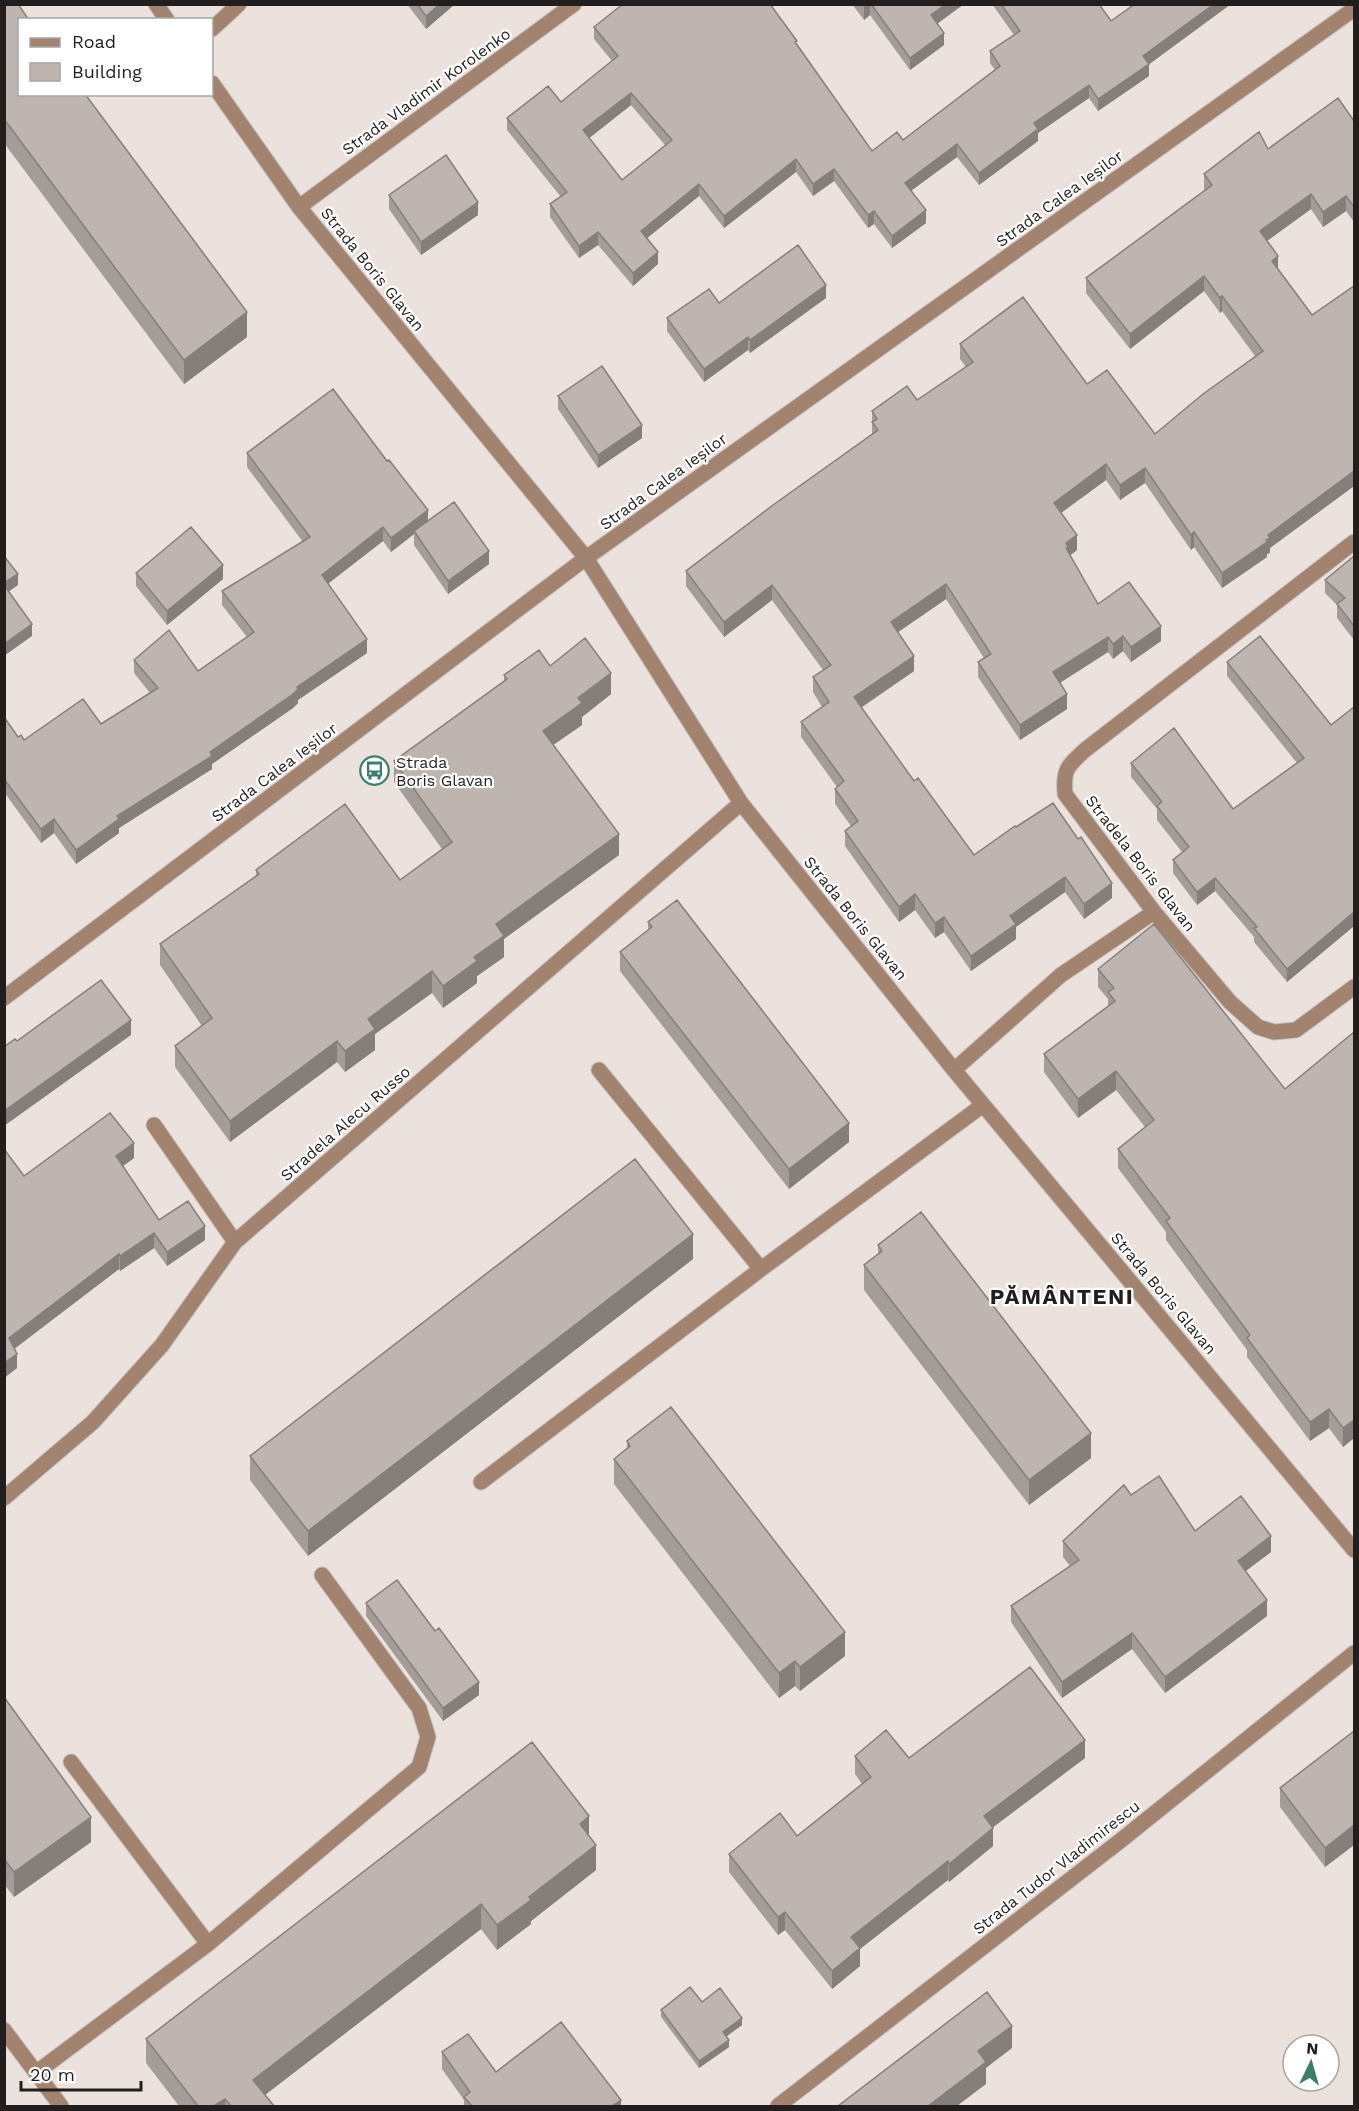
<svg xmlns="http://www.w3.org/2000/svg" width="1359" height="2111" viewBox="0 0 1359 2111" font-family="'Work Sans',sans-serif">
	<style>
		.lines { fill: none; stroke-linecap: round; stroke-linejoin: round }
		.minor-casing { stroke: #c7beba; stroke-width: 17 }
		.tertiary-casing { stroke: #c7beba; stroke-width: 17 }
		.minor { stroke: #a28370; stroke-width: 15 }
		.tertiary { stroke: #a28370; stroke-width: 15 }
		.wall { fill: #a39c98; fill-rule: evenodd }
		.shaded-wall { fill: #857f7c }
		.building { fill: #beb5b1; stroke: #857f7c; stroke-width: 1.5; fill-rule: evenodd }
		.labels { text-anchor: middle; stroke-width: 4.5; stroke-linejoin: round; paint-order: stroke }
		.street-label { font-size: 16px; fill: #221e1d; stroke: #fff }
		.poi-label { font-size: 16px; fill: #221e1d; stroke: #fff; text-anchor: start }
		.district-label { font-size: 22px; font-weight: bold; letter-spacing: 1.5px; fill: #221e1d; stroke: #fff }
	</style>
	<rect width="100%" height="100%" fill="#ebe1dd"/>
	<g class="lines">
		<defs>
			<path id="minor" d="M156 4 167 20
				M212 29 239 4
				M212 83 299 207 586 558 741 803 954 1070 1354 1550
				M299 207 574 4
				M1354 542 1085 750C1067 766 1063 770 1065 794L1154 912 1230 1002 1258 1027 1274 1032 1296 1030 1354 987
				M599 1070 761 1269
				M954 1070 1061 975 1154 912
				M154 1125 235 1242
				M481 1482 761 1269 983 1105
				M4 1498 93 1422 162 1345 235 1242 741 803
				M71 1762 208 1944
				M4 2030 61 2106
				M37 2072 208 1944 419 1767 428 1737 419 1708 322 1575
				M778 2106 1120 1841 1354 1653"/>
			<path id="tertiary" d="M4 998 586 558 1354 9"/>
		</defs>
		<use href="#minor" class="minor-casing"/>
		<use href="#tertiary" class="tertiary-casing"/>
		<use href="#minor" class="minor"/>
		<use href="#tertiary" class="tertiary"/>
	</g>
	<path class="wall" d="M4 4 247 337 184 384 4 143Z
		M407 4H455L426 29Z
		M852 4H964L937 24 944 45 910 70 870 15 864 20Z
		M992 4H1099L1111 21 1135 4H1231L1149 64V76L1098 111 1089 98 1038 133V141L979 185 957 157 911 191 926 223 892 248 874 224 868 228 834 181 813 196 796 172 724 228 699 196 647 238 658 264 633 286 598 245 579 258 550 217V204L561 197 507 130V118L561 102 612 61 594 39V27L797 44 872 151 903 140 995 70 990 63V51L1014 35ZM631 105 665 145 622 180 589 138Z
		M1354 121V222L1346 211 1323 227 1311 209 1267 241 1278 269 1312 315 1354 286V486L1270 548V553L1267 554V557L1222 588 1194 547 1191 550 1145 483 1120 500 1106 480 1061 513 1077 550 1070 555 1098 604 1161 641 1131 662 1123 651 1113 659 1108 652 1060 683 1067 709 1020 740 978 677V662L984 658 946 599 898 632 914 671 861 708 914 781 974 855 1016 827 1112 898 1084 919 1065 892 1016 927V939L971 971 944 932 935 938 915 910 899 922 845 846V831L851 826 835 804V789L837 787 801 737V722L822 707 813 692V677L823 670 772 600 724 637 686 586V571L872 434V411L917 400 966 367 960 359V344L1087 384 1155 434 1255 356 1222 311 1220 313 1204 291 1130 349 1086 293V278L1205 191 1204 189V174L1268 149Z
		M389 195 478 215 421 255 389 209Z
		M826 298 750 353 748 350 704 382 667 331V318L719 303Z
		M558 396 642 438 598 468 558 409Z
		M247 453 428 521 489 564 448 594 414 545V534L391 552 383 541 328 584 367 653 298 700V703L293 708 212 764V769L119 828V833L76 864 54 833 41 843 4 792V717L18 737 24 740 101 724 150 693 134 673V660L198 671 247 637 222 605V591L303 542 247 467Z
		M1354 556V640L1337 618V605L1325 593V580Z
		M136 573 223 579 167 625 136 586Z
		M1227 662 1331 725 1354 707V926L1287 982 1254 942V937L1215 891 1197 905 1173 873V860L1182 852 1157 820V809L1131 777V763L1233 809 1297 763 1227 676Z
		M550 666 611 694 582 717V725L553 745 619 855 504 939V957L477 976V983L443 1008 432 993 375 1034V1050L345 1072 337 1062 230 1142 175 1067V1046L202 1026 160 965V944L256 876V870L400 880 442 849 394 782V761L504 681V675Z
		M648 922 849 1142 789 1189 620 971V952L648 930Z
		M1098 969 1285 1089 1354 1032V1438L1343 1447 1329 1428 1310 1441 1247 1357V1350L1166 1240V1232L1118 1168V1149L1145 1127 1116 1090 1078 1118 1044 1072V1054L1108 1006V999L1098 987Z
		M4 1149 24 1176 134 1158 123 1166 159 1220 205 1240 167 1266 154 1248 120 1271 119 1269 14 1348 17 1368 4 1378Z
		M878 1245 1091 1458 1029 1505 864 1290V1265L878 1255Z
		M693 1259 308 1556 250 1480V1456Z
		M627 1441 845 1656 800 1691 795 1686 779 1698 614 1484V1459L627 1449Z
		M1131 1495 1195 1531 1271 1552 1245 1571 1267 1616 1165 1693 1132 1649 1062 1698 1011 1622V1606L1070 1566 1063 1557V1541Z
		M366 1603 479 1695 443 1721 366 1616Z
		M4 1697 91 1842 14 1897 4 1884Z
		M1354 1731V1845L1325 1867 1280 1807V1788Z
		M855 1756 909 1758H1085L993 1827V1846L949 1882 948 1880 860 1949V1966L832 1989 785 1930 778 1935 729 1872V1854L797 1836 862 1784 855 1774Z
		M589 1836 596 1870 531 1921V1924L497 1950 481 1929 265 2095 274 2106H179L146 2063V2039Z
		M702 2002 742 2025 726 2036 729 2047 699 2068 661 2017V2010Z
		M442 2052 496 2072 621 2106H464V2100L442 2069Z"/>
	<path class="shaded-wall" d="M440 4H455L426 29V16Z
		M867 4H870V15L864 20V7Z
		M946 4H964L931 28V15Z
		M1214 4H1231L1144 68 1149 64V76L1098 111V99L1143 56Z
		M944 33V45L910 70V58Z
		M1089 85V98L1038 133V141L979 185V173L1034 123Z
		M631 93V105L583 143V130Z
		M957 144V157L905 195V183Z
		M796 159V172L724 228V216Z
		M834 169V181L813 196V184Z
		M699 184V196L641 243V231Z
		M1311 194V209L1260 246V231Z
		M1346 196V211L1323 227V212Z
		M478 202V215L421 255V242Z
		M926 210V223L892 248V236Z
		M874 211V224L868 228V215Z
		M598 232V245L579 258V246Z
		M658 252V264L633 286V273Z
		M1278 256V271L1272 261Z
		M1204 276V291L1130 349V334Z
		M826 285V298L750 353V340Z
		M1222 296V311L1220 313V298Z
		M247 312V337L184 384V360Z
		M748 337V350L704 382V369Z
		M642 425V438L598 468V455Z
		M1106 464V480L1054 518V503Z
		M1145 468V483L1120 500V485Z
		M1354 471V486L1270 548V553L1267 554V557L1222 588V573L1268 535Z
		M428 510V524L414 531V534L391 552V538Z
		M383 527V541L322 588V575Z
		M1194 532V547L1191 550V535Z
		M1077 535V550L1068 557 1066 543Z
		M489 551V564L448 594V581Z
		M223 565V579L167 625V611Z
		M18 574V585L4 595V583Z
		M946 584V599L891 637V622Z
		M772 585V600L724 637V622Z
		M32 624V636L4 656V644Z
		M1161 626V641L1131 662V647Z
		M1123 636V651L1113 659V644Z
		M1108 637V652L1053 687V672Z
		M367 639V653L298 700V703L293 708 212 764V769L119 828V833L76 864V850L117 816 210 752 297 687Z
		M914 656V671L854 712V697Z
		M611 673V694L582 717V725L543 752V731L578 698Z
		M1067 694V709L1020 740V725Z
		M54 819V833L41 843V829Z
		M619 834V855L504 939V957L477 976V983L443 1008V986L474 957 496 924Z
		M1065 877V892L1016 927V939L971 971V956L1010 916Z
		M1215 878V891L1197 905V892Z
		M1112 883V898L1084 919V904Z
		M915 894V910L899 922V907Z
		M1354 912V926L1287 982V969Z
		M944 917V932L935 938V923Z
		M432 971V993L375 1034V1050L345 1072V1051L368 1019Z
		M131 1020V1035L4 1126V1111Z
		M337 1041V1062L230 1142V1121Z
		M1116 1071V1090L1078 1118V1099Z
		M849 1123V1142L789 1189V1169Z
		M134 1143V1158L116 1171V1156Z
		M205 1226V1240L167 1266V1252Z
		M154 1233V1248L120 1271V1256Z
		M693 1234V1259L308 1556V1531Z
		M119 1254V1269L9 1353V1338Z
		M17 1354V1368L4 1378V1363Z
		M1329 1409V1428L1310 1441V1422Z
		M1354 1420V1438L1343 1447V1428Z
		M1091 1433V1458L1029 1505V1480Z
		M1271 1536V1552L1238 1577V1561Z
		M1267 1600V1616L1165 1693V1677Z
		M845 1632V1656L800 1691V1667Z
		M1132 1633V1649L1062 1698V1682Z
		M795 1661V1686L779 1698V1673Z
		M479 1682V1695L443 1721V1708Z
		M1085 1740V1758L984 1834V1816Z
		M589 1816V1841L580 1824Z
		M91 1817V1842L14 1897V1872Z
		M1354 1825V1845L1325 1867V1848Z
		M993 1828V1846L949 1882V1864Z
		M596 1845V1870L531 1921V1924L497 1950V1925L529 1897Z
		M948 1861V1880L860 1949V1966L832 1989V1971L851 1937Z
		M481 1904V1929L253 2104V2080Z
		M785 1912V1930L778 1935V1917Z
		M742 2018V2025L723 2039V2032Z
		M1012 2026V2048L986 2068V2084L957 2106H928L978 2051Z
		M729 2040V2047L699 2068V2061Z
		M225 2099V2106H214Z
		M621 2100V2106H612Z"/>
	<path class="building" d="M4 4H18L29 20H20V94H85L247 312 184 360 4 119Z
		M417 4H440L426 16Z
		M623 4H770L797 41 795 42 872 151 897 132 903 140 1000 66 990 51 1020 31 1001 4H1099L1111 21 1135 4H1214L1143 56 1149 64 1098 99 1089 85 1034 123 1038 129 979 173 957 144 905 183 926 210 892 236 874 211 868 215 834 169 813 184 796 159 724 216 699 184 641 231 658 252 633 273 598 232 579 246 550 204 567 192 507 118 548 86 561 102 618 56 594 27ZM631 93 672 140 622 180 583 130Z
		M871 4H946L931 15 944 33 910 58Z
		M1338 98 1354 121V207L1346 196 1323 212 1311 194 1260 231 1278 256 1272 261 1312 315 1354 286V471L1268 535 1270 538 1266 540 1267 542 1222 573 1194 532 1191 535 1145 468 1120 485 1106 464 1054 503 1077 535 1066 543 1068 547 1066 548 1098 604 1129 582 1161 626 1131 647 1123 636 1113 644 1108 637 1053 672 1067 694 1020 725 978 662 991 654 946 584 891 622 914 656 854 697 914 781 918 778 974 855 1015 826 1016 827 1053 803 1078 839 1081 837 1112 883 1084 904 1065 877 1010 916 1016 924 971 956 944 917 935 923 915 894 899 907 845 831 858 821 835 789 844 781 801 722 829 702 813 677 831 665 772 585 724 622 686 571 773 505 878 430 872 422 877 419 872 411 907 386 917 400 973 362 960 344 1023 297 1087 384 1107 370 1155 434 1203 394 1263 351 1222 296 1220 298 1204 276 1130 334 1086 278 1212 185 1204 174 1259 132 1268 149Z
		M446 155 478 202 421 242 389 195Z
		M798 245 826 285 750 340 748 337 704 369 667 318 709 289 719 303Z
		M602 366 642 425 598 455 558 396Z
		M333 389 387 461 389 460 428 510 391 538 383 527 322 575 367 639 297 687 298 689 293 694 210 752 212 756 117 816 119 819 76 850 54 819 41 829 4 779V717L18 737 21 735 24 740 83 699 101 724 158 688 134 660 169 630 198 671 254 632 222 591 310 537 247 453Z
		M454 502 489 551 448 581 414 531Z
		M191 527 223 565 167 611 136 573Z
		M4 556 18 574 4 583Z
		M1354 556V626L1337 604 1345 598 1325 580Z
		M4 585 32 624 4 644Z
		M1260 636 1331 725 1354 707V912L1287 969 1254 928 1257 927 1215 878 1197 892 1173 860 1189 847 1157 806 1162 802 1131 763 1174 728 1233 809 1304 758 1227 662Z
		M585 638 611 673 578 698 582 703 543 731 619 834 496 924 504 936 474 957 477 961 443 986 432 971 368 1019 375 1029 345 1051 337 1041 230 1121 175 1046 212 1018 160 944 259 874 256 870 345 804 400 880 452 842 394 761 507 679 504 675 539 650 550 666Z
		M677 900 849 1123 789 1169 620 952 652 927 648 922Z
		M1154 924 1285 1089 1354 1032V1420L1343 1428 1329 1409 1310 1422 1247 1338 1250 1335 1166 1221 1170 1218 1118 1149 1154 1120 1116 1071 1078 1099 1044 1054 1115 1001 1108 992 1114 988 1098 969Z
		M101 980 131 1020 4 1111V1047L15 1039 17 1041Z
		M110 1113 134 1143 116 1156 159 1220 188 1201 205 1226 167 1252 154 1233 120 1256 119 1254 9 1338 17 1354 4 1363V1149L24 1176Z
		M635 1159 693 1234 308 1531 250 1456Z
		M921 1212 1091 1433 1029 1480 864 1265 882 1251 878 1245Z
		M671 1407 845 1632 800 1667 795 1661 779 1673 614 1459 630 1446 627 1441Z
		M1159 1476 1195 1531 1241 1496 1271 1536 1238 1561 1267 1600 1165 1677 1132 1633 1062 1682 1011 1606 1079 1560 1063 1541 1124 1485 1131 1495Z
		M397 1580 435 1631 439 1628 479 1682 443 1708 366 1603Z
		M1030 1667 1085 1740 984 1816 993 1828 949 1864 948 1861 851 1937 860 1948 832 1971 785 1912 778 1917 729 1854 780 1813 797 1836 871 1777 855 1756 886 1730 909 1758Z
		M4 1697 91 1817 14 1872 4 1859Z
		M1354 1731V1825L1325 1848 1280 1788Z
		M532 1742 589 1816 580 1824 596 1845 529 1897 531 1900 497 1925 481 1904 253 2080 274 2106H231L225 2099 214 2106H198L146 2039Z
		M690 1987 702 2002 720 1988 742 2018 723 2032 729 2040 699 2061 661 2010Z
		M987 1992 1012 2026 978 2051 986 2062 928 2106H838Z
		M561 2022 621 2100 612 2106H472L464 2097 470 2092 442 2052 468 2034 496 2072Z"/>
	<defs>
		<symbol id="bus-ring" viewBox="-11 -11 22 22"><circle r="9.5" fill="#fff" stroke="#3e7d6a" stroke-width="1.5"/><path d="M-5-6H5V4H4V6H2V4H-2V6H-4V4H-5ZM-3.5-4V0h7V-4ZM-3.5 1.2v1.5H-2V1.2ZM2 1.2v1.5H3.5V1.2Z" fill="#3e7d6a"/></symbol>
	</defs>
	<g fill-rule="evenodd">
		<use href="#bus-ring" x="358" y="754" width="33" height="33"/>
	</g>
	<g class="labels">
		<g class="street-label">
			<text transform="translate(426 91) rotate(-36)" y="6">Strada Vladimir Korolenko</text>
			<text transform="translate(1059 198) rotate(-36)" y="6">Strada Calea Ieșilor</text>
			<text transform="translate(373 269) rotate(51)" y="6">Strada Boris Glavan</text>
			<text transform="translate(663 481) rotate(-36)" y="6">Strada Calea Ieșilor</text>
			<text transform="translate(274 772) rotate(-37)" y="6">Strada Calea Ieșilor</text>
			<text transform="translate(1141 863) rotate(52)" y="6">Stradela Boris Glavan</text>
			<text transform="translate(856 918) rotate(51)" y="6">Strada Boris Glavan</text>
			<text transform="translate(345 1123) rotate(-41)" y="6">Stradela Alecu Russo</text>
			<text transform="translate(1164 1293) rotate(50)" y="6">Strada Boris Glavan</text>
			<text transform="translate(1056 1867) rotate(-38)" y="6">Strada Tudor Vladimirescu</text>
		</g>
		<g class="poi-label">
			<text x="396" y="768">Strada<tspan x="396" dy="18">Boris Glavan</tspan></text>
		</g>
		<g class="district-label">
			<text x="1062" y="1304">PĂMÂNTENI</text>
		</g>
	</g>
	<rect width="1359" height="2111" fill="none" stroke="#221e1d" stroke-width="12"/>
	<rect x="18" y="18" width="195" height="78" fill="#ffffff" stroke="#a7a5a5" stroke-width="1.5"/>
	<rect x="30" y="38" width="30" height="9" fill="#a28370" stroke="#a7a5a5" stroke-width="1.5"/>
	<text x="72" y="48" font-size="18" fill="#221e1d">Road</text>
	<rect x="30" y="63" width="30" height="18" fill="#beb5b1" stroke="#a7a5a5" stroke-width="1.5"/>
	<text x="72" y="78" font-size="18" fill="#221e1d">Building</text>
	<g transform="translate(1311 2063) rotate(5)"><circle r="28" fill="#ffffff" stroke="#a7a5a5" stroke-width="1.5"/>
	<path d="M0-4.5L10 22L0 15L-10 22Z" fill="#3e7d6a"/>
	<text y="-9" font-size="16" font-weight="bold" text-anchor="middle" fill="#221e1d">N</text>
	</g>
	<path d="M21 2081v9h120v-9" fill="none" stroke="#221e1d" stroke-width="3"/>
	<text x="30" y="2081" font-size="18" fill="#221e1d" stroke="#ffffff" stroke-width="4.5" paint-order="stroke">20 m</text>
</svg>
